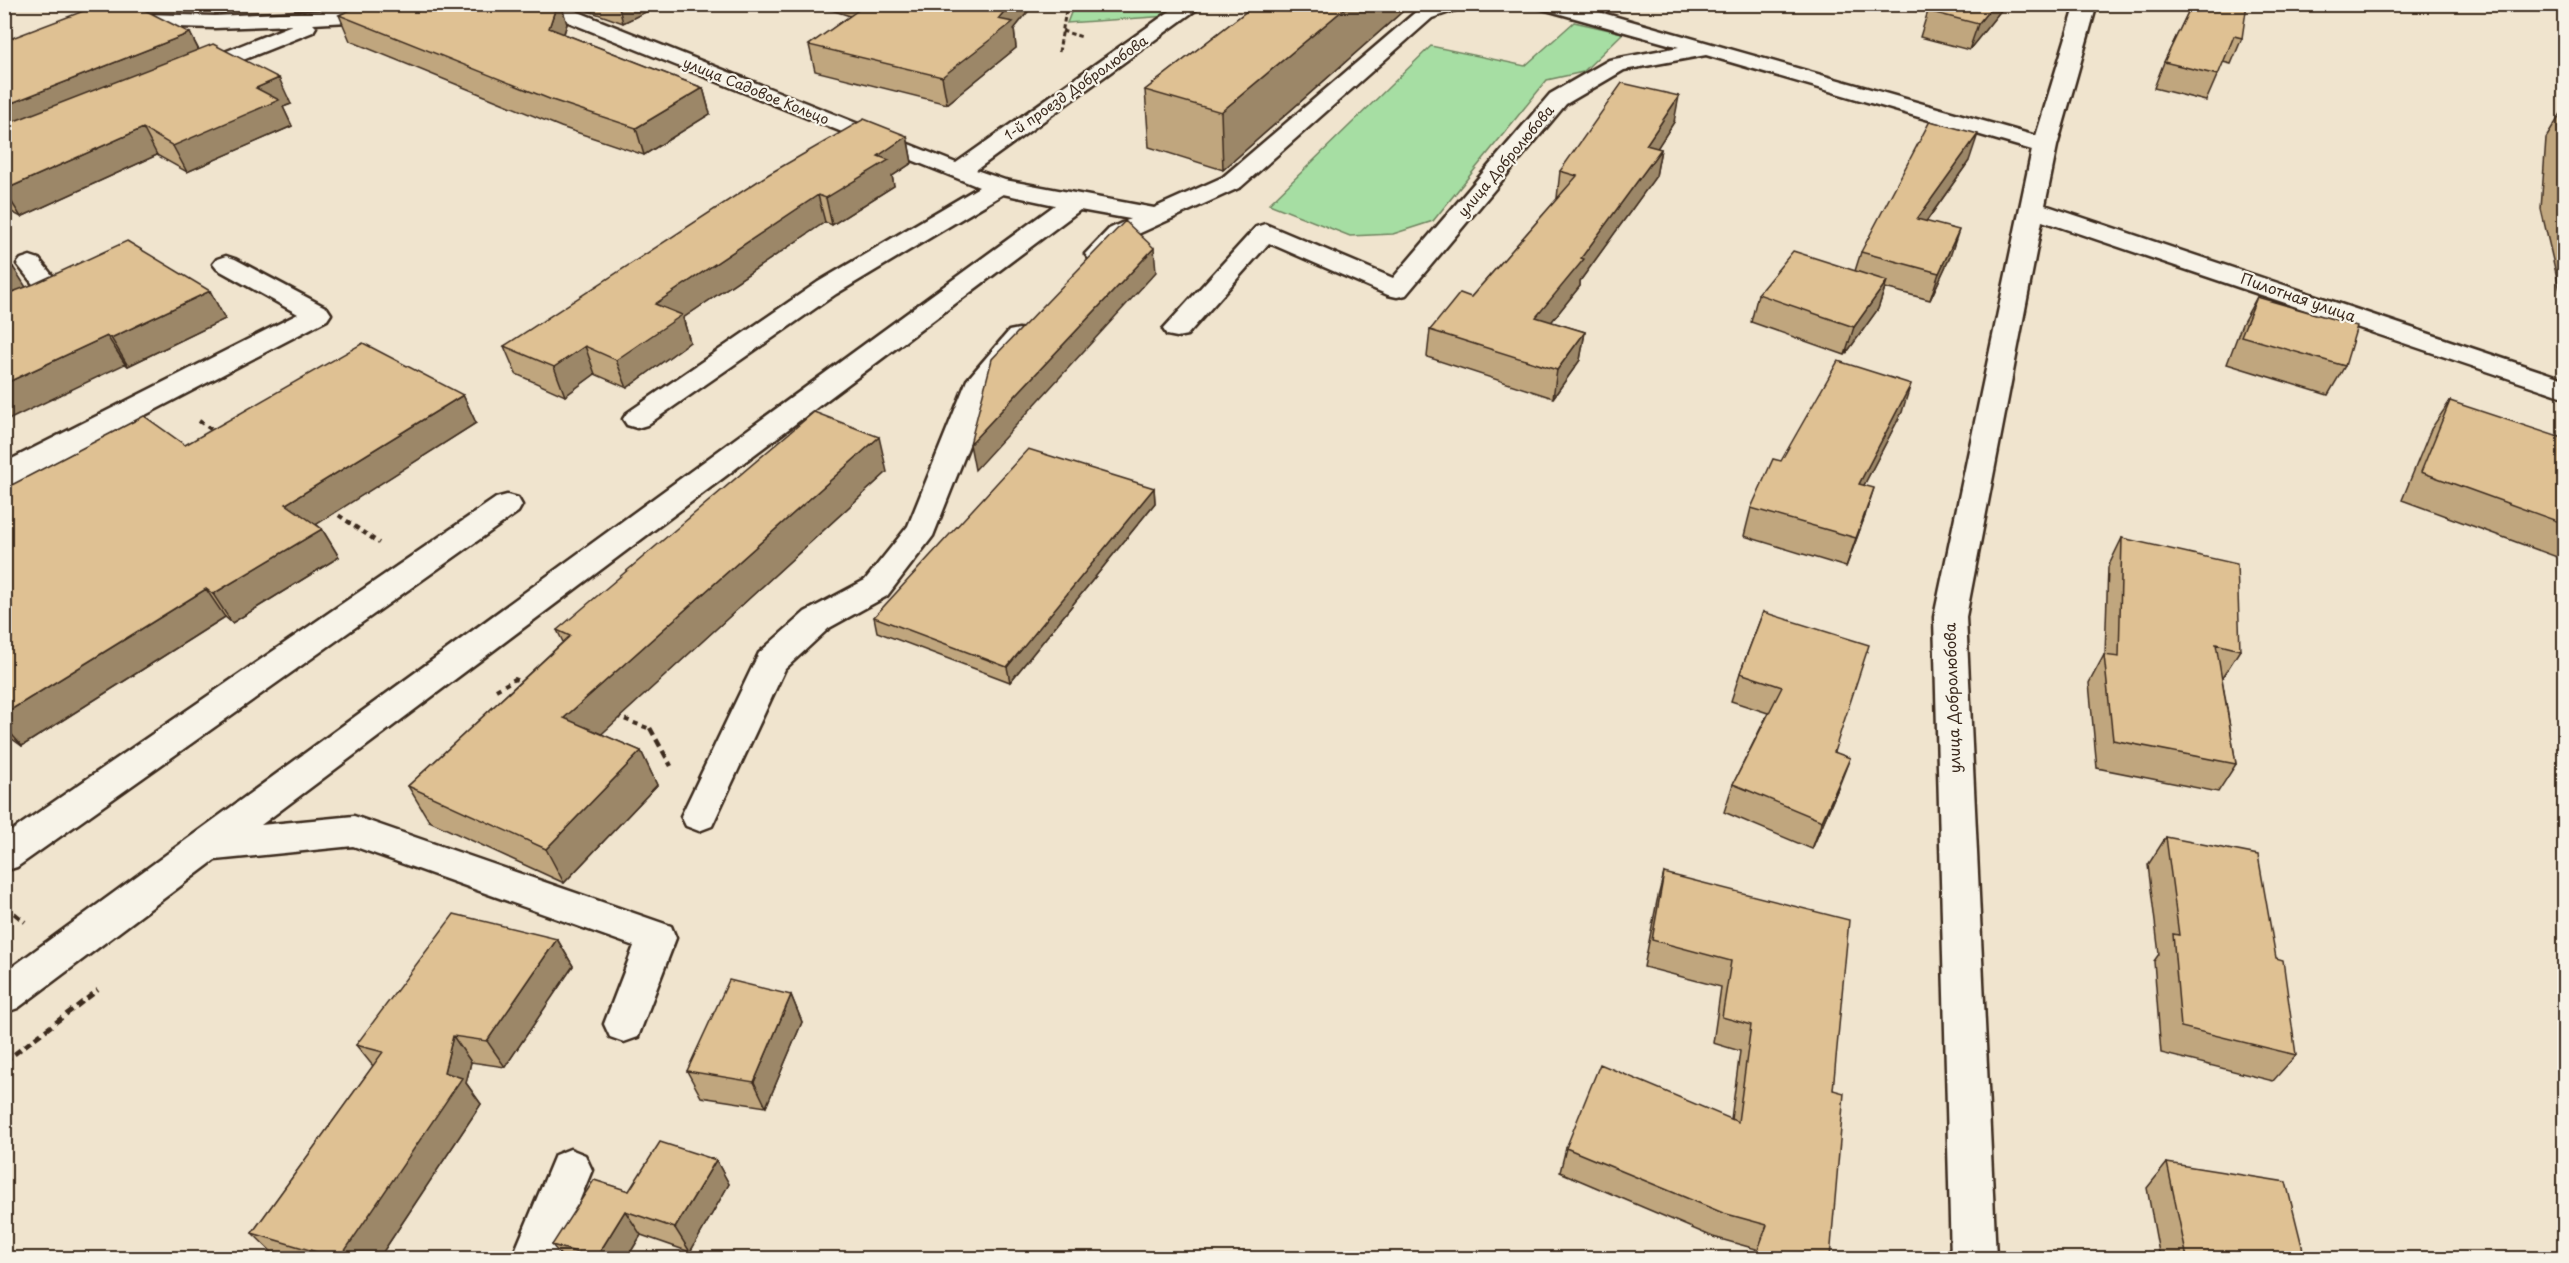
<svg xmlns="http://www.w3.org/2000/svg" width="2569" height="1263" viewBox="0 0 2569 1263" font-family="'Playpen Sans',sans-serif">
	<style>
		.green { fill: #a6dea3; stroke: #708460; stroke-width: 1.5 }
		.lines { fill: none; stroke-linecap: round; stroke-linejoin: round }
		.minor-casing { stroke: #3b2a1e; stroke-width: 5 }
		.path-far2 { stroke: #3b2a1e; stroke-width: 3; stroke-dasharray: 4.5 3; stroke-linecap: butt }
		.path-far1 { stroke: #3b2a1e; stroke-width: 4; stroke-dasharray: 5 4.5; stroke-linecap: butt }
		.path { stroke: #3b2a1e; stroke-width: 4.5; stroke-dasharray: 8 5; stroke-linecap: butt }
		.minor { fill: #f7f3e8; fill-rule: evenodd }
		.wall { fill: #c0a67e; stroke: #3b2a1e; stroke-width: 1.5 }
		.shaded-wall { fill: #9c8767; stroke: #3b2a1e; stroke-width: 1.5 }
		.building { fill: #dfc193; stroke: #3b2a1e; stroke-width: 1.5 }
		.labels { text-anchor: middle; stroke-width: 4.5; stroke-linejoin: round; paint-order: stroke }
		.far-street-label { font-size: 14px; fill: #3b2a1e; stroke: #f7f3e8 }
		.street-label { font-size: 15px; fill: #3b2a1e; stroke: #f7f3e8 }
	</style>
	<rect width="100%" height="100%" fill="#f0e4ce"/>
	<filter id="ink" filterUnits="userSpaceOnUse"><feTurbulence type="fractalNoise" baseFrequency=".0167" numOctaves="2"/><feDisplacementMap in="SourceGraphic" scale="12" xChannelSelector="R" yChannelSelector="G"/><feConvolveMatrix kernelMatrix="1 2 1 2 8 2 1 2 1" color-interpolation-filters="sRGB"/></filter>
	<g filter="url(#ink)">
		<path class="green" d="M1074 5H1185L1169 16 1067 23Z
			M1574 22 1623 33 1583 72 1547 80 1433 221 1393 234 1350 236 1269 204 1431 46 1525 66Z"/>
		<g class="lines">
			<defs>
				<path id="minor" d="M71 4H96L110 13 215 16 384 8 391 10 394 14 391 18 384 20 313 24 316 27 313 32 195 79 187 77 184 72 187 67 292 25 215 28 105 25 98 23Z
					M510 4 561 5 956 163 1180 4H1204L976 170 1005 180 1154 208 1223 177 1418 10 1433 4H1465L1462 8 1432 18 1241 187 1127 239 1107 259 1098 262 1089 259 1085 254 1109 229 1130 219 1080 210 261 825 354 816 671 926 676 938 638 1037 624 1042 610 1037 604 1024 634 946 353 846 215 860 18 1008 4 1013V973L1055 205 1003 194 836 294 647 425 637 428 627 425 623 419 627 413 818 282 979 187 551 15 512 11 509 7Z
					M1536 4H1571L2036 136 2076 4H2097L2057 146 2045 205 2564 379V397L2042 221 1966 617 1996 1258H1951L1934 617 2032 150 1706 55 1624 70 1566 104 1406 295 1397 297 1388 295 1269 243 1187 335 1177 337 1167 335 1163 329 1256 227 1265 224 1393 278 1550 94 1609 60 1679 47 1539 8Z
					M30 256 39 259 69 296 65 302 4 328V310L40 293 17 264 21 259Z
					M226 256 235 259 327 308 331 314 327 320 15 483 4 486V463L298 314 217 269 213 264 217 259Z
					M1019 329 1029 331 1033 337 994 382 933 536 887 596 829 628 785 669 712 826 699 831 686 826 681 816 759 653 805 612 865 580 908 526 967 380 1009 331Z
					M507 495 518 498 522 505 518 512 17 867 4 871V836L496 498Z
					M570 1149 585 1155 592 1170 556 1258H512L555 1155Z"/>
			</defs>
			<use href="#minor" class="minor-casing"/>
			<path class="path-far2" d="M1062 31 1082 37
				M1059 52 1067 4"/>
			<path class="path-far1" d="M199 421 215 432
				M331 510 379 543
				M496 690 515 679 524 683
				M616 716 650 729"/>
			<path class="path" d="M650 728 671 766
				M4 905 25 922
				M4 1062 98 990"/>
			<use href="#minor" class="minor"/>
		</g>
		<path class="wall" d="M364 4H561L567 24 564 34 703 88 710 114 644 155 561 127 350 41 339 15Z
			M569 4H662L623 23Z
			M813 4H1034L1014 29 1016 48 947 104 815 71 809 45 850 16Z
			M1256 4H1411L1223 170 1149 147 1145 90Z
			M1934 4H2006L1969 50 1920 37 1928 11Z
			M2192 4 2242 38 2231 64 2223 62 2206 101 2154 88 2164 62Z
			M190 33 199 50 291 104 283 107 292 126 187 172 157 155 21 217 4 208V41Z
			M2562 112H2565V312L2541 209 2546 138Z
			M1674 122 1657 148 1661 149 1656 176 1580 281V286L1551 322 1585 332 1580 360 1553 398 1427 357 1430 330 1471 297 1558 198H1557L1560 171Z
			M907 136 912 163 892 176 894 186 832 225 825 222 683 318 690 342 627 388 595 374 565 396 516 374 504 346Z
			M1969 161 1926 222 1950 257 1930 300 1885 288 1878 309 1845 355 1751 322 1758 294 1855 271 1861 252Z
			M26 287 210 291 225 319 128 366Z
			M2257 297 2345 366 2328 395 2227 364 2242 324Z
			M463 395 476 423 316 524 322 529 339 557 232 623 225 617 22 746 4 733V489L185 445Z
			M2450 401 2559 473 2565 475V560L2402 500 2431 429Z
			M1902 412 1864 485 1865 516 1846 567 1744 536 1751 508 1781 461Z
			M887 472 601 734 641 751 657 785 564 883 429 821 408 786 563 642 557 630Z
			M1154 488 1155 503 1010 682 877 632 874 617Z
			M2122 538 2240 650 2222 678 2236 764 2218 792 2097 768 2089 683 2104 655H2105L2108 567Z
			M1763 612 1839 786 1812 849 1724 812 1733 784 1768 713 1731 701 1740 673Z
			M2166 837 2276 958 2296 1055 2273 1081 2161 1053 2154 961 2159 954 2148 865Z
			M1664 873 1833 1090 1830 1258H1752L1756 1249 1713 1237 1560 1172 1566 1148 1731 1119 1740 1051 1713 1043 1721 987 1644 967 1657 901Z
			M557 939 573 966 505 1067 471 1062 466 1083 481 1104 379 1258H282L277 1257 252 1233 373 1066 356 1045Z
			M791 995 802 1022 766 1107 701 1097 687 1071Z
			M716 1160 729 1184 690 1252 641 1235 627 1258H563L552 1245 629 1191Z
			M2167 1163 2305 1258H2160L2147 1188Z"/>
		<path class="shaded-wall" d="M557 4H561L567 24 557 54 549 28Z
			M618 4H662L623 23Z
			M1010 4H1034L1014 29 1016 48 947 104 942 77 998 19Z
			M1350 4H1411L1223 170 1221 112Z
			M1994 4H2006L1969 50 1978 24Z
			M190 33 203 59 4 138V106Z
			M279 78 291 104 283 107 292 126 187 172 173 146 256 88Z
			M703 88 710 114 644 155 636 128Z
			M1679 96 1674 122 1642 172 1646 145Z
			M143 128 157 155 21 217 4 190Z
			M1978 134 1969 161 1908 247 1917 219Z
			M907 136 912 163 892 176 894 186 832 225 826 198 878 156Z
			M1661 149 1656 176 1580 281V286L1533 345 1536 317 1581 258Z
			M818 195 825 222 683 318 690 342 627 388 616 360 655 304Z
			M1959 230 1950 257 1930 300 1939 273Z
			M1154 248 1156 272 975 470 970 444Z
			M13 267 31 295 4 307V271Z
			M1887 281 1878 309 1845 355 1854 327Z
			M210 291 225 319 128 366 111 338Z
			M1585 332 1580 360 1553 398 1557 370Z
			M107 336 125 364 4 422V384Z
			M585 346 595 374 565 396 554 367Z
			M1911 384 1902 412 1850 512 1859 484Z
			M463 395 476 423 303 533 286 504Z
			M879 437 887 472 581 753 564 718Z
			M1154 488 1155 503 1010 682 1007 667Z
			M1874 488 1865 516 1846 567 1856 538Z
			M322 529 339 557 232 623 213 594Z
			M206 589 225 617 22 746 4 726V714Z
			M641 751 657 785 564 883 546 849Z
			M1850 758 1839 786 1812 849 1822 821Z
			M557 939 573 966 505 1067 487 1041Z
			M791 995 802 1022 766 1107 754 1082Z
			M453 1036 471 1062 466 1083 481 1104 379 1258H340L444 1072Z
			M716 1160 729 1184 690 1252 675 1228Z
			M625 1211 641 1235 627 1258H596Z"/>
		<path class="building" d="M102 4H133L190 33 4 106V41Z
			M364 4H557L549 28 703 88 636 128 552 100 339 15Z
			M867 4H1010L998 19 1013 22 942 77 809 45Z
			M1256 4H1350L1221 112 1145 90Z
			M1934 4H1994L1978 24 1928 11Z
			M2192 4H2247L2242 38 2234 36 2218 75 2164 62Z
			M213 44 279 78 256 88 279 100 173 146 143 128 4 190V125Z
			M1622 83 1679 96 1646 145 1661 149 1581 258 1584 259 1536 317 1585 332 1557 370 1430 330 1460 293 1471 297 1577 176 1560 171Z
			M2562 112H2565V209L2558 182Z
			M864 119 907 136 878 156 889 160 826 198 818 195 655 304 682 315 616 360 585 346 554 367 504 346 769 174Z
			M1930 121 1978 134 1917 219 1959 230 1939 273 1861 252Z
			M1125 221 1154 248 970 444 992 359Z
			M127 241 210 291 111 338 107 336 4 384V295L34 284Z
			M1793 251 1887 281 1854 327 1758 294Z
			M4 260 13 267 4 271Z
			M2257 297 2357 326 2345 366 2241 336Z
			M363 343 463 395 286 504 322 529 213 594 206 589 4 714V489L144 416 185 445Z
			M1838 361 1911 384 1859 484 1874 488 1856 538 1751 508 1773 459 1781 461Z
			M2450 401 2565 439V457L2559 473 2565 475V524L2421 472Z
			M814 412 879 437 564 718 641 751 546 849 408 786 570 636 557 630Z
			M1028 449 1154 488 1007 667 874 617Z
			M2122 538 2237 564 2240 650 2216 644 2236 764 2113 740 2104 655 2119 657Z
			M1763 612 1869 645 1834 752 1850 758 1822 821 1733 784 1782 687 1740 673Z
			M2166 837 2258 855 2276 958 2283 960 2296 1055 2181 1027 2173 934 2179 935Z
			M1664 873 1849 920 1833 1090 1844 1093 1830 1258H1755L1767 1225 1723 1213 1566 1148 1600 1064 1738 1122 1751 1025 1722 1017 1731 961 1652 940Z
			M454 914 557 939 487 1041 453 1036 444 1072 462 1078 340 1258H337L252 1233 383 1052 356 1045Z
			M729 980 791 995 754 1082 687 1071Z
			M660 1142 716 1160 675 1228 625 1211 596 1258 552 1245 594 1180 629 1191Z
			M2167 1163 2286 1182 2305 1258H2187Z"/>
	</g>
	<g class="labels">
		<g class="far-street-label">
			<text transform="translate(1076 88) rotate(-35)" y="5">1-й проезд Добролюбова</text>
			<text transform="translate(756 91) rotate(22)" y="5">улица Садовое Кольцо</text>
			<text transform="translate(1506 161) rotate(-50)" y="5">улица Добролюбова</text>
		</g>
		<g class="street-label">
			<text transform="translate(2298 298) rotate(19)" y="5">Пилотная улица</text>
			<text transform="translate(1953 698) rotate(-92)" y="5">улица Добролюбова</text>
		</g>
	</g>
	<rect width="2569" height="1263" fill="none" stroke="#f7f3e8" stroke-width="24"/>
	<rect x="12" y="12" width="2545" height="1239" fill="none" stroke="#3b2a1e" stroke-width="2" filter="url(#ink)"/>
</svg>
